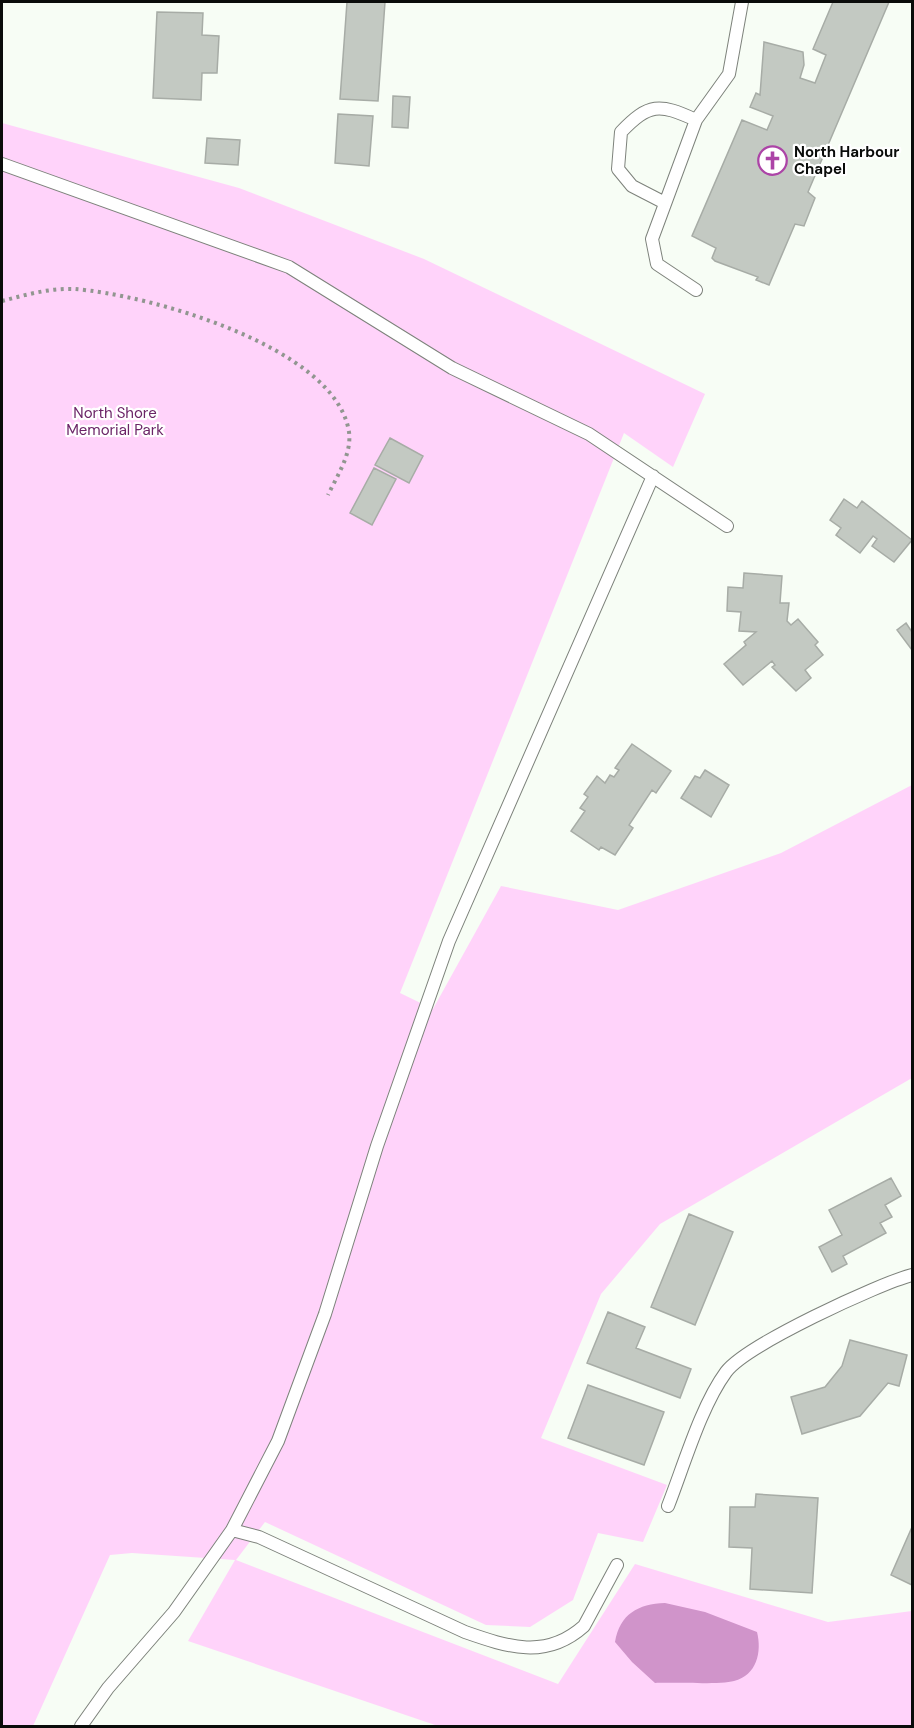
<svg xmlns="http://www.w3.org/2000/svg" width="914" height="1728" viewBox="0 0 914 1728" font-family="'DM Sans',sans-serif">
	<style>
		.green { fill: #ffd3fa }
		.water { fill: #d094ca }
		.building { fill: #c3c9c2; stroke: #a7aca6; stroke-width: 1.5 }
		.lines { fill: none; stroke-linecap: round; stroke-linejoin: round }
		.lane-casing { stroke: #7d827b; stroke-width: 14 }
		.path { stroke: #919690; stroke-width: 4; stroke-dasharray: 3 4.5; stroke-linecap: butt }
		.lane { stroke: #fff; stroke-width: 12 }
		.labels { text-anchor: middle; stroke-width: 4.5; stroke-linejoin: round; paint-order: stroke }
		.poi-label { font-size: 15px; font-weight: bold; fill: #0a0c0a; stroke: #fff; text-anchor: start }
		.park-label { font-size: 15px; fill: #6b2467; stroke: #fff }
	</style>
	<rect width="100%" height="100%" fill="#f7fdf5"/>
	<path class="green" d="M2 123 239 188 424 259 705 394 673 467 624 433 400 993 433 1009 501 886 618 910 781 853 912 785V1078L660 1224 601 1294 541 1438 667 1485 643 1542 598 1533 573 1600 530 1627 486 1625 265 1522 236 1560 558 1684 635 1564 828 1622 912 1611V1726H438L188 1641 235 1560 132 1553 110 1555 33 1726H2Z"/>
	<path class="water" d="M665 1603 705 1612 757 1632C762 1652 757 1675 734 1681 720 1685 673 1682 655 1683L632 1662 615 1642C620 1614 638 1604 665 1603Z"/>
	<path class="building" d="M347 2H385L378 101 340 99Z
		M833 2H889L808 192 815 198 804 226 795 224 769 285 756 280 758 277 715 261 712 258 716 248 692 236 742 120 767 130 773 116 750 107 756 93 760 95 764 42 803 52 804 65 800 78 815 83 826 55 813 49Z
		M157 12 203 13 202 35 219 36 217 73H202L201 100 153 98Z
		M393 96 410 97 408 128 392 127Z
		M338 114 373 116 369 166 335 163Z
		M207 138 240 140 238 165 205 163Z
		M390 438 423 456 409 483 375 465Z
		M374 468 396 479 372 525 350 513Z
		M844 499 857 508 862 501 912 540 894 562 872 546 877 539 873 536 860 553 836 535 841 528 830 520Z
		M744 573 782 576 780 603H789L787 621 791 625 798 619 818 642 815 645 823 655 805 670 811 678 796 691 772 667 775 665 772 661 743 685 724 664 746 645 744 642 756 632 739 631 741 612 727 611 728 587 743 588Z
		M906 623 912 632V650L897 630Z
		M632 744 671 771 656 793 652 790 629 825 633 828 615 855 601 847 599 850 571 831 585 811 580 808 588 797 584 794 597 776 605 783 610 775 614 777 619 770 615 768Z
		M705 770 729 785 711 817 681 798 695 776 700 778Z
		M891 1178 901 1196 885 1205 892 1217 880 1223 886 1233 843 1256 847 1264 832 1272 819 1247 842 1235 829 1210Z
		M689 1214 733 1232 695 1325 651 1307Z
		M608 1312 645 1327 636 1348 691 1369 680 1398 587 1363Z
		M850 1340 907 1355 899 1386 888 1383 860 1416 802 1434 791 1397 825 1387 842 1366Z
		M588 1385 664 1412 644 1465 568 1438Z
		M756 1494 818 1498 812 1593 750 1589 752 1548 729 1547 730 1507H755Z
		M912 1527V1585L891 1575Z"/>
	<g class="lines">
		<defs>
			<path id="lane" d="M2 164 289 267 452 368 589 434 727 526
				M665 203 632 186 618 169 621 132C649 103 659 103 696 120
				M696 290 657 264 652 239 696 120 729 74 742 2
				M668 1506C684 1465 701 1406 726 1372 746 1345 878 1284 912 1275
				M232 1530 259 1537 465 1632C508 1647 546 1660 584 1626L617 1565
				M81 1726 108 1688 174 1612 232 1530 278 1441 325 1314 377 1146 449 941 653 476"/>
		</defs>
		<use href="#lane" class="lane-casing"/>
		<path class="path" d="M2 301C25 295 49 288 74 289 146 294 336 346 349 432 352 454 337 476 328 495"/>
		<use href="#lane" class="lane"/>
	</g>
	<defs>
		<symbol id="church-ring" viewBox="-11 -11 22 22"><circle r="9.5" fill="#fff" stroke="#ac44a7" stroke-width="1.5"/><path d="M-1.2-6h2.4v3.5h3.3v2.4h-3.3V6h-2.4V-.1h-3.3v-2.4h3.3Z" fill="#ac44a7"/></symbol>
	</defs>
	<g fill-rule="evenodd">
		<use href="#church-ring" x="756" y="144" width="33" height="33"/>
	</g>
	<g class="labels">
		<g class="poi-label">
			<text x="794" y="157">North Harbour<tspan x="794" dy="17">Chapel</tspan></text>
		</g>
		<g class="park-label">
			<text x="115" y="418">North Shore<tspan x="115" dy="17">Memorial Park</tspan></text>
		</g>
	</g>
	<rect width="914" height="1728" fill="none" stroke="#0a0c0a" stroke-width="6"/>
</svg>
